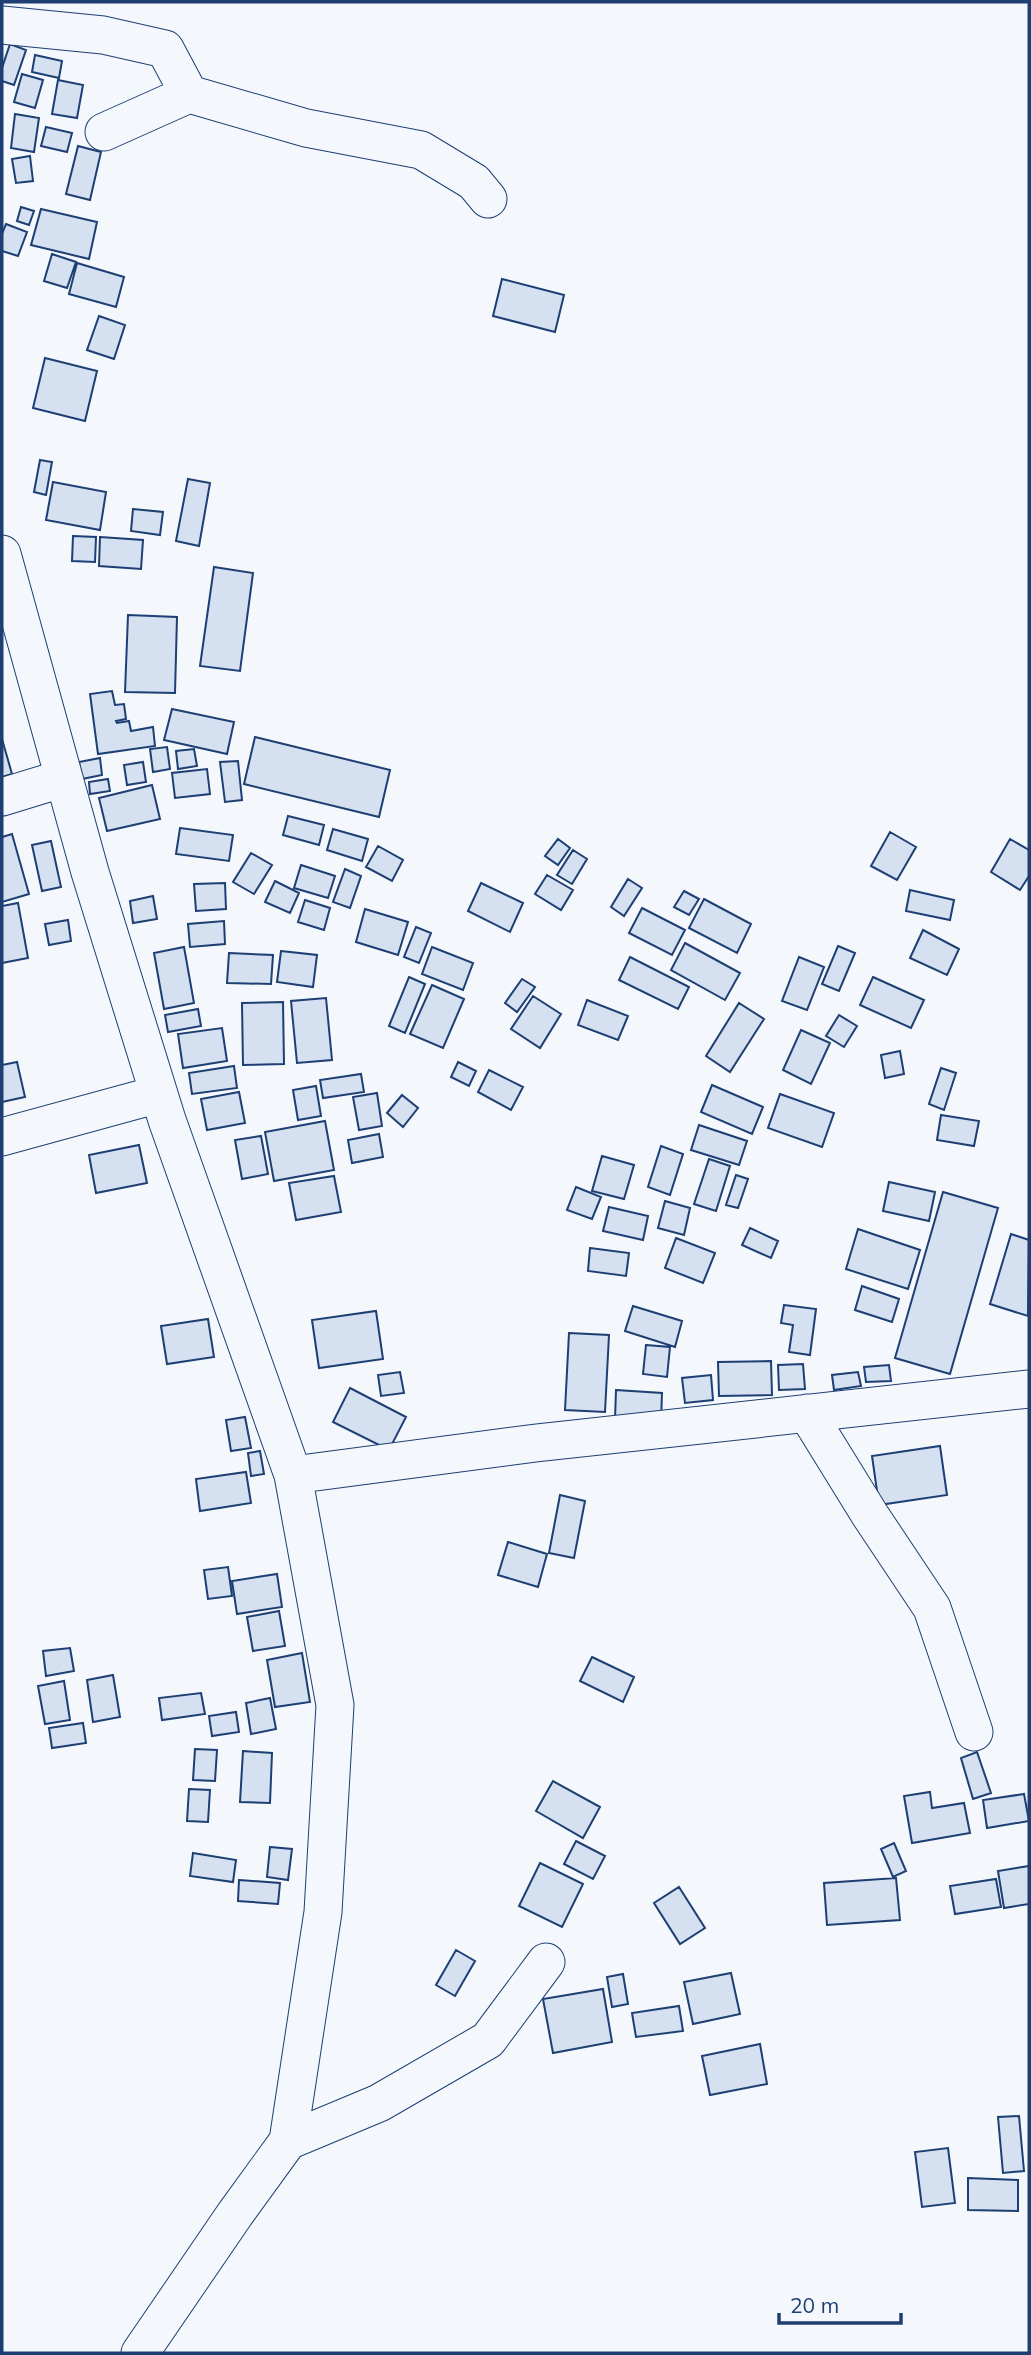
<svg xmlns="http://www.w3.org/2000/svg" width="1031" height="2355" viewBox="0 0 1031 2355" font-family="Mulish,sans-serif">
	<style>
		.building { fill: #d5e0f0; stroke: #1d3f73; stroke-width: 2 }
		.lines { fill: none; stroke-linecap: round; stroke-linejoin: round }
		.minor-casing { stroke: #1d3f73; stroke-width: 39 }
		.minor { stroke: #f4f7fb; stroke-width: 37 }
	</style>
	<rect width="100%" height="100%" fill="#f4f7fb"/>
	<path class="building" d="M10 44 26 50 14 85 2 81V68Z
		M35 55 62 61 59 78 32 72Z
		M22 74 43 80 35 108 14 102Z
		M58 80 83 85 77 118 52 114Z
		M15 114 39 118 34 152 11 148Z
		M46 127 72 133 67 152 41 146Z
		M78 146 101 152 90 200 66 194Z
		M30 156 33 181 16 183 12 159Z
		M21 207 34 211 29 225 17 221Z
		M41 209 97 222 89 259 31 245Z
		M6 224 27 232 18 256 2 251V234Z
		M52 254 76 262 67 288 44 281Z
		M77 263 124 277 116 307 69 294Z
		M502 279 564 295 555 332 493 316Z
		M99 316 125 325 114 359 87 350Z
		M45 358 97 371 85 421 33 408Z
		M40 460 52 462 46 495 34 492Z
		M188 479 210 483 199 546 176 541Z
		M53 482 106 492 100 530 46 520Z
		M133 509 163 512 160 535 131 531Z
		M73 536 96 537 95 562 72 561Z
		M100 537 143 540 141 569 99 566Z
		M214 567 253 573 240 671 200 666Z
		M128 615 177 617 175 693 125 692Z
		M112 691 115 705 124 704 126 719 116 721 117 723 129 721 131 731 153 727 155 746 98 754 90 694Z
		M172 709 234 722 227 754 164 740Z
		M255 737 390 770 379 817 244 784Z
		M2 739 12 774 2 777Z
		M167 747 170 769 153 772 150 749Z
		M194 749 197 766 178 769 176 751Z
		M100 758 102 775 82 779 79 762Z
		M238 761 242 800 225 802 220 762Z
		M143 762 146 782 127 785 124 765Z
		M207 769 210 794 175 798 172 773Z
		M108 779 110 791 90 794 89 782Z
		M152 785 160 819 107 831 99 798Z
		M288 816 324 825 319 845 283 835Z
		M180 828 233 835 229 861 176 854Z
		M333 829 368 839 362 861 327 850Z
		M890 832 916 847 897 880 871 866Z
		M12 834 29 894 2 902V837Z
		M558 839 570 848 558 865 545 856Z
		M1010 839 1029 850V876L1020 890 991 872Z
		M51 841 61 887 42 891 32 845Z
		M378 846 403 860 392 881 366 867Z
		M573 850 587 859 572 884 557 875Z
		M251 853 272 865 254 894 233 882Z
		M301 865 335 876 328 898 294 888Z
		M345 869 361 876 350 908 333 902Z
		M547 875 573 890 561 910 535 894Z
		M628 879 642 888 624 916 611 907Z
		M275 881 299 893 290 913 265 902Z
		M225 883 226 909 196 911 194 884Z
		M481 883 523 903 510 932 468 911Z
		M910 890 954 900 950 920 906 911Z
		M684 891 699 899 689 915 674 907Z
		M153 896 157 919 133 923 130 901Z
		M704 899 751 924 737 953 689 928Z
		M305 900 330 908 324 930 298 922Z
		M18 903 28 958 2 963V906Z
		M642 908 685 930 672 955 629 933Z
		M365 909 408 922 398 955 356 942Z
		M68 920 71 941 49 945 45 924Z
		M224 921 225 944 190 947 188 924Z
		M416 927 431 933 419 963 404 957Z
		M923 930 959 949 947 975 910 958Z
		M685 943 740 973 725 1000 671 970Z
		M838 946 855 953 839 991 822 984Z
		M184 947 194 1003 164 1009 154 953Z
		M432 947 473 963 463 990 422 974Z
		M281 951 317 955 313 987 277 982Z
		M229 953 273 955 271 984 227 983Z
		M630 957 689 987 678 1009 619 980Z
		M799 957 824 967 807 1010 782 1001Z
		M409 977 425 984 405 1033 389 1026Z
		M873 977 924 1000 911 1028 860 1005Z
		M522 979 535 987 517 1012 505 1003Z
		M432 985 464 999 443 1048 410 1034Z
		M533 996 561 1014 540 1048 511 1029Z
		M326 998 332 1060 297 1063 291 1001Z
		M587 1000 628 1016 618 1040 578 1025Z
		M283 1002 284 1064 243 1065 242 1003Z
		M739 1003 764 1019 730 1072 706 1056Z
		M198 1009 201 1026 168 1032 165 1015Z
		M839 1015 857 1026 844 1047 826 1036Z
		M222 1028 227 1061 183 1068 178 1034Z
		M801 1030 830 1043 811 1084 783 1070Z
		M900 1051 904 1074 885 1078 881 1055Z
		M17 1062 25 1097 2 1102V1065Z
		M458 1062 476 1071 469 1086 451 1077Z
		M234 1066 237 1088 192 1094 189 1073Z
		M941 1068 956 1073 944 1110 929 1104Z
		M489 1070 523 1087 511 1110 478 1092Z
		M361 1074 364 1092 323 1098 320 1080Z
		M712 1085 763 1107 752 1134 701 1112Z
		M316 1086 321 1116 298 1120 293 1090Z
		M239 1092 245 1123 207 1130 201 1099Z
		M377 1093 382 1126 359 1130 353 1097Z
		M780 1094 834 1113 822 1147 768 1128Z
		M402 1095 418 1108 403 1127 387 1113Z
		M941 1115 979 1121 974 1146 937 1140Z
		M325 1121 334 1170 274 1181 265 1132Z
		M699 1125 747 1141 739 1165 691 1150Z
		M379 1134 383 1157 352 1163 348 1140Z
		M261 1136 268 1174 242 1179 235 1140Z
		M139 1145 147 1183 96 1193 89 1155Z
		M661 1146 683 1154 670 1195 648 1187Z
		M602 1156 634 1165 624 1199 592 1191Z
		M709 1159 730 1166 716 1211 694 1204Z
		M736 1175 748 1179 738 1208 726 1205Z
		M334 1176 341 1212 296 1220 289 1183Z
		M889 1182 935 1192 929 1221 883 1211Z
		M576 1187 601 1197 592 1219 567 1210Z
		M943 1192 998 1208 950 1374 895 1358Z
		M665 1201 690 1208 684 1235 658 1228Z
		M609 1207 648 1216 643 1240 603 1231Z
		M750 1228 778 1241 771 1258 742 1245Z
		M858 1229 920 1250 908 1289 846 1269Z
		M1011 1234 1029 1240 1028 1316 990 1304Z
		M676 1238 715 1253 703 1283 665 1268Z
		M590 1248 629 1253 626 1276 588 1271Z
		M862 1286 899 1299 892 1322 855 1310Z
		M784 1305 816 1309 810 1355 789 1352 793 1325 781 1323Z
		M633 1306 682 1321 675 1347 625 1331Z
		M376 1311 383 1359 319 1368 312 1320Z
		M208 1319 214 1357 167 1364 161 1326Z
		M569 1333 609 1335 605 1412 565 1410Z
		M646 1345 670 1347 667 1377 643 1374Z
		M771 1361 772 1395 719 1396 718 1362Z
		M803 1364 805 1389 779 1390 778 1365Z
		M889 1365 891 1381 866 1382 864 1367Z
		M400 1372 404 1393 381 1396 378 1375Z
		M858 1372 861 1386 834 1390 832 1375Z
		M711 1375 713 1400 685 1403 682 1378Z
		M350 1388 406 1417 389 1450 333 1422Z
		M616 1390 662 1393 661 1421 615 1419Z
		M245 1417 251 1448 231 1451 226 1420Z
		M940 1446 947 1495 879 1505 872 1456Z
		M260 1451 264 1474 251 1476 248 1453Z
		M246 1472 251 1503 200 1511 196 1479Z
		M560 1495 585 1501 574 1558 549 1553Z
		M508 1542 547 1554 538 1587 498 1575Z
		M228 1567 232 1596 208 1599 204 1570Z
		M277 1574 282 1607 237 1614 232 1581Z
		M279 1611 285 1646 253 1651 247 1617Z
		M70 1648 74 1671 46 1676 43 1651Z
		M302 1653 310 1702 275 1707 267 1660Z
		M592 1657 634 1677 623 1702 580 1681Z
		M113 1675 120 1717 93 1722 87 1680Z
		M64 1681 70 1720 45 1724 38 1686Z
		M201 1693 205 1714 162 1720 159 1698Z
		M270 1698 276 1729 251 1734 246 1703Z
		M236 1712 239 1732 212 1736 209 1716Z
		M83 1723 86 1743 52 1748 49 1728Z
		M195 1749 217 1750 215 1781 193 1780Z
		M243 1751 272 1753 270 1803 240 1802Z
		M977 1752 991 1793 973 1799 961 1758Z
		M553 1781 600 1807 583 1838 536 1811Z
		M189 1789 210 1790 208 1822 187 1821Z
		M930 1792 932 1808 964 1803 970 1833 912 1843 904 1796Z
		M1024 1794 1029 1821 987 1828 983 1800Z
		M576 1841 605 1856 593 1879 564 1864Z
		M894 1843 906 1871 893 1877 881 1849Z
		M270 1847 292 1849 288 1880 267 1877Z
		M193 1853 236 1860 233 1882 190 1876Z
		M540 1863 583 1884 562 1927 519 1906Z
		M1029 1866V1904L1004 1908 998 1871Z
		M896 1878 900 1920 827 1925 824 1883Z
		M996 1879 1001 1907 955 1914 950 1886Z
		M239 1880 280 1883 278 1904 238 1901Z
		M679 1887 705 1928 680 1944 654 1903Z
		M456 1950 475 1961 455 1996 436 1985Z
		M731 1973 740 2014 693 2024 684 1982Z
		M623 1974 628 2004 612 2007 607 1977Z
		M603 1989 612 2042 553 2053 543 1999Z
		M679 2006 683 2031 636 2037 632 2013Z
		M760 2044 767 2084 710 2095 702 2056Z
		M1019 2116 1024 2171 1003 2173 998 2117Z
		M948 2148 955 2203 922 2207 915 2152Z
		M968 2178 1018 2180V2211L968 2210Z"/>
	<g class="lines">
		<defs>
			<path id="minor" d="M2 25 103 35 165 49 189 94 104 132
				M189 94 306 128 421 150 474 182 488 199
				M2 554 90 872 167 1120 293 1475 335 1705 323 1912 288 2141 235 2214 140 2353
				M2 797 64 778
				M2 1137 159 1094
				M807 1413 870 1515 932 1608 974 1732
				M293 1475 536 1443 1029 1389
				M288 2141 379 2103 488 2040 546 1962"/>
		</defs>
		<use href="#minor" class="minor-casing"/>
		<use href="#minor" class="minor"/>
	</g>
	<rect width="1031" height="2355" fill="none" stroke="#1d3f73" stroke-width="7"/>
	<path d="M779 2313v10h122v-10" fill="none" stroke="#1d3f73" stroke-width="3.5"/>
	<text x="790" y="2313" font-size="21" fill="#1d3f73" stroke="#f4f7fb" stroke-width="5" paint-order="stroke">20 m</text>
</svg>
